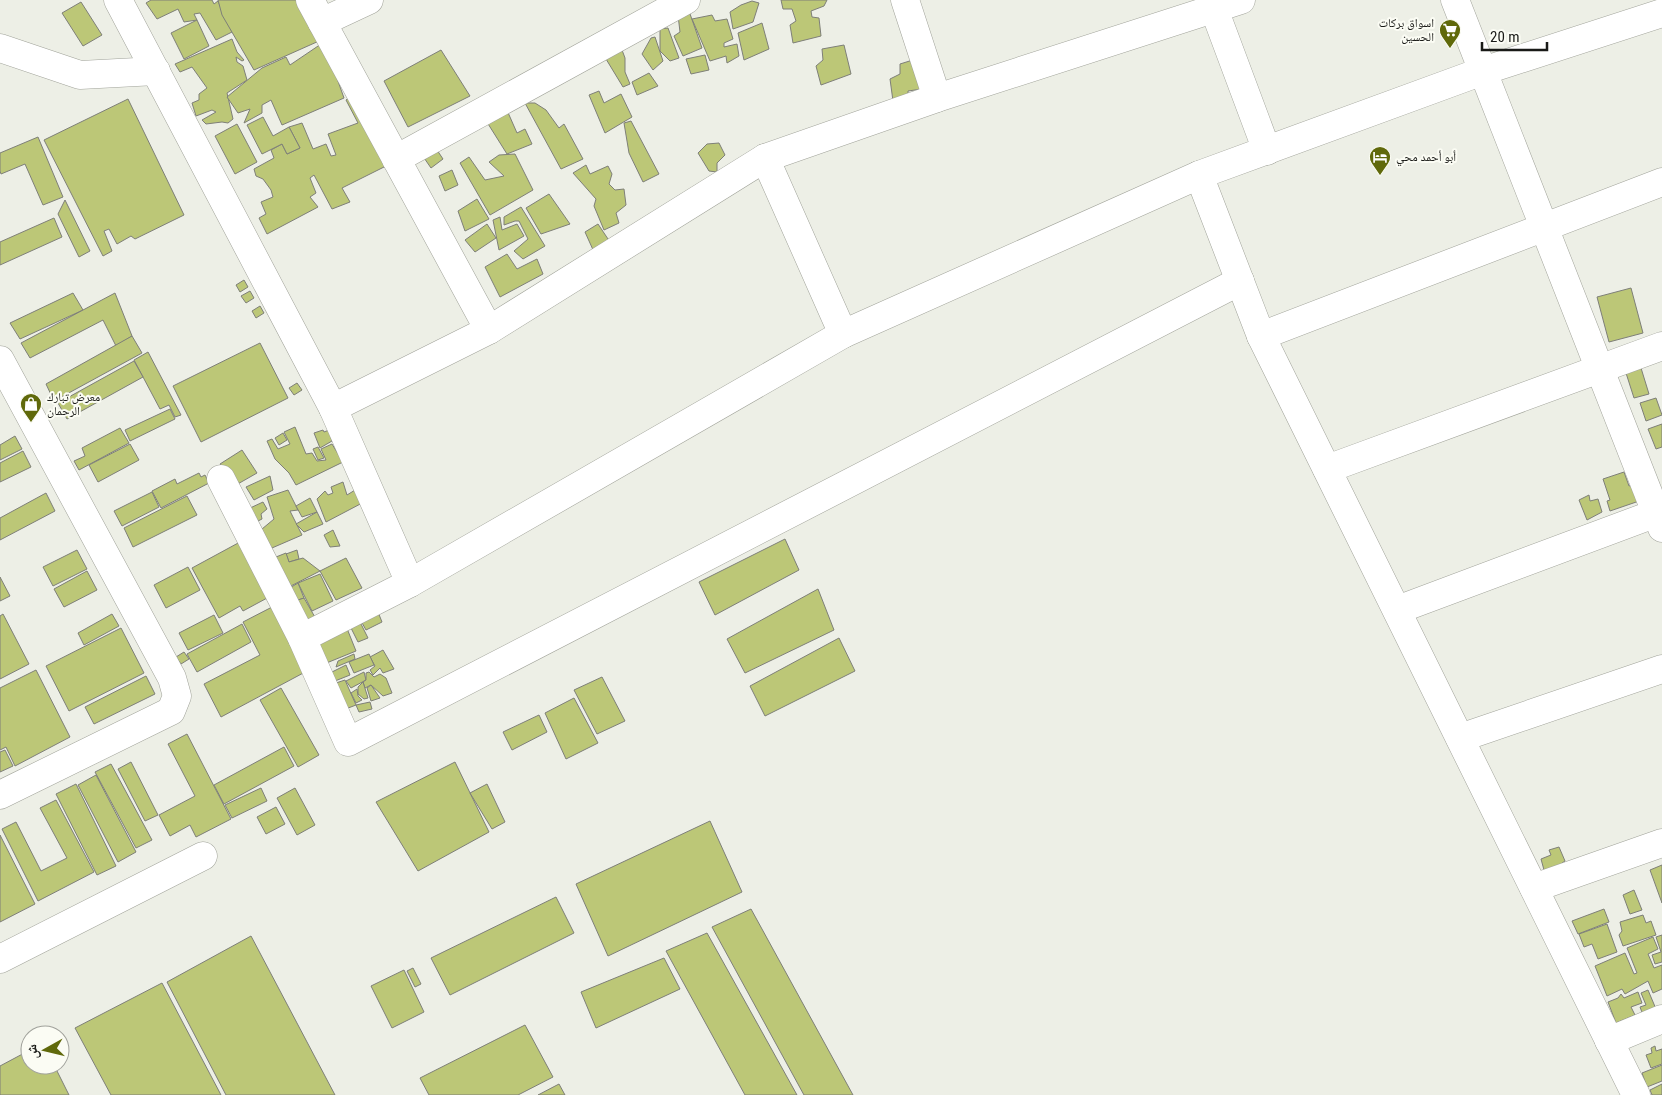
<svg xmlns="http://www.w3.org/2000/svg" width="1662" height="1095" viewBox="0 0 1662 1095" font-family="'Roboto Condensed','Noto Naskh Arabic',sans-serif">
	<style>
		.building { fill: #bcc777; stroke: #7e7f78 }
		.lines { fill: none; stroke-linecap: round; stroke-linejoin: round }
		.minor-casing { stroke: #a1a39a; stroke-width: 29 }
		.minor { stroke: #fff; stroke-width: 28 }
		.labels { text-anchor: middle; dominant-baseline: central; stroke-width: 4; stroke-linejoin: round; paint-order: stroke }
		.poi-label { font-size: 12px; fill: #191a17; stroke: #fbfcf4; text-anchor: start }
	</style>
	<rect width="100%" height="100%" fill="#edefe6"/>
	<g class="building">
		<path d="M151,0H212L214,4L218,1L232,32L216,40L200,13L194,14L197,20L184,22L178,9L157,19L146,3Z"/>
		<path d="M218,0H298L319,41L254,70L222,15Z"/>
		<path d="M781,0H827L824,6L811,11L812,17L819,18L821,36L793,43L790,25L796,21L792,9H783Z"/>
		<path d="M752,1L759,3L753,22L733,29L730,12L741,5Z"/>
		<path d="M81,2L102,35L83,46L62,13Z"/>
		<path d="M689,11L702,48L683,56L674,36L680,32L678,15Z"/>
		<path d="M712,15L715,21L727,19L733,39L724,43V47L737,44L739,56L727,63L726,56L710,61L692,19Z"/>
		<path d="M197,20L209,46L184,59L171,33Z"/>
		<path d="M762,23L769,49L744,60L738,33Z"/>
		<path d="M668,28L679,58L670,61L660,51V29Z"/>
		<path d="M655,37L663,61L653,70L642,54L651,38Z"/>
		<path d="M232,39L237,52L244,60L242,61L236,57L237,62L243,66L247,80L227,93L233,119L228,123L222,122L206,124L202,120L216,112L212,110L196,116L192,103L199,100V94L207,88L192,67L180,72L175,64Z"/>
		<path d="M324,42L344,98L282,125L271,100L262,105V113L244,123L250,109L238,113L227,97L262,68L286,57L290,65Z"/>
		<path d="M844,45L851,74L821,85L816,66L823,60L822,49Z"/>
		<path d="M441,50L470,96L408,127L384,81Z"/>
		<path d="M622,50L625,58V72L630,84L623,87L606,59Z"/>
		<path d="M705,55L709,70L691,74L686,59Z"/>
		<path d="M916,59L922,89L908,91V99L893,101L890,79L900,74V64Z"/>
		<path d="M649,73L658,86L637,95L632,82Z"/>
		<path d="M599,91L604,103L621,94L632,117L605,133L589,95Z"/>
		<path d="M354,94L390,164L342,188L350,202L332,209L314,175L310,178L316,193L310,197L318,207L267,234L259,218L266,214L261,202L273,197L271,190L263,179L256,176L254,169L274,158L271,150L282,144L287,154L300,148L289,127L302,123L313,149L326,144L331,156L336,155L328,134L358,123L346,100Z"/>
		<path d="M128,99L184,215L135,239L131,236L117,244L109,229L104,231L112,251L103,256L44,140Z"/>
		<path d="M525,103H535L546,110L559,128L564,124L583,159L561,169Z"/>
		<path d="M506,108L517,133L525,129L532,144L507,154L485,119Z"/>
		<path d="M263,117L273,136L289,127L300,148L287,154L282,144L262,154L247,125Z"/>
		<path d="M631,121L659,174L643,182L629,153L624,123Z"/>
		<path d="M237,124L257,162L235,174L215,136Z"/>
		<path d="M38,137L63,197L43,205L25,164L1,174L0,171V153Z"/>
		<path d="M719,143L725,155L717,163V172L709,171L698,153L707,144Z"/>
		<path d="M433,144L443,159L431,168L420,152Z"/>
		<path d="M515,154L533,190L490,215L460,163L469,157L485,180L504,176L489,162L499,155Z"/>
		<path d="M586,165L590,174L608,166L612,174L609,184L615,190L624,189L626,205L616,213L619,223L604,230L594,206L596,199L573,173Z"/>
		<path d="M452,170L458,185L445,191L439,176Z"/>
		<path d="M549,194L570,224L541,234L526,208Z"/>
		<path d="M477,199L489,219L465,231L458,211Z"/>
		<path d="M65,200L90,251L79,257L58,214Z"/>
		<path d="M521,207L545,246L523,259L514,251L528,239L519,221H515L504,225V217Z"/>
		<path d="M500,217L502,230L517,224L524,236L499,250L493,220Z"/>
		<path d="M54,218L62,237L0,265V242Z"/>
		<path d="M487,224L496,238L475,252L465,240Z"/>
		<path d="M598,224L612,245L594,252L585,232Z"/>
		<path d="M507,254L517,269L537,259L543,274L500,297L485,267Z"/>
		<path d="M244,280L248,287L240,292L236,285Z"/>
		<path d="M1631,288L1643,333L1609,342L1597,297Z"/>
		<path d="M250,291L254,298L246,303L241,296Z"/>
		<path d="M73,293L83,310L20,339L10,323Z"/>
		<path d="M115,293L132,336L116,346L103,320L30,358L21,343Z"/>
		<path d="M260,306L264,313L256,318L252,311Z"/>
		<path d="M132,336L142,353L54,401L46,384Z"/>
		<path d="M260,343L288,398L201,442L173,386Z"/>
		<path d="M148,352L181,415L175,417L169,405L160,409L134,360Z"/>
		<path d="M134,361L143,377L67,419L58,403Z"/>
		<path d="M1641,368L1649,394L1634,398L1626,373Z"/>
		<path d="M297,383L302,390L294,395L289,388Z"/>
		<path d="M1656,398L1662,415L1646,421L1640,403Z"/>
		<path d="M170,409L175,419L130,441L125,430Z"/>
		<path d="M1662,424V447L1656,449L1648,429Z"/>
		<path d="M295,427L306,454L312,453L317,461L326,460L321,449L332,444L343,462L296,485L289,473L275,459L267,441L272,439L278,449L290,444L284,432Z"/>
		<path d="M120,428L129,443L79,470L74,461L85,456L82,448Z"/>
		<path d="M323,430L324,432L329,430L332,441L320,448L314,433Z"/>
		<path d="M283,433L287,440L279,445L275,438Z"/>
		<path d="M15,436L22,449L0,460V445Z"/>
		<path d="M130,444L139,460L98,482L89,465Z"/>
		<path d="M318,447L324,458L318,460L313,449Z"/>
		<path d="M242,450L257,473L236,485L220,464Z"/>
		<path d="M23,451L31,467L0,482V463Z"/>
		<path d="M1624,472L1629,486L1639,483L1645,499L1610,511L1607,501L1610,500L1603,479Z"/>
		<path d="M199,473L201,477L205,475L209,483L161,508L152,491L175,479L177,484Z"/>
		<path d="M270,476L273,490L254,500L246,487Z"/>
		<path d="M343,482L347,495L360,487L366,501L326,522L317,499L325,491L328,495L333,493L331,487Z"/>
		<path d="M288,490L298,510L290,511L302,535L265,551L256,534L274,519L267,497Z"/>
		<path d="M152,492L159,507L122,526L114,511Z"/>
		<path d="M46,493L55,511L0,540V518Z"/>
		<path d="M1589,495L1590,501L1598,499L1602,512L1587,520L1579,500Z"/>
		<path d="M187,496L197,515L133,547L124,528Z"/>
		<path d="M310,498L317,512L302,517L296,506Z"/>
		<path d="M263,502L267,509L261,514L262,519L252,524L248,509Z"/>
		<path d="M317,512L323,524L304,532L296,524Z"/>
		<path d="M333,530L340,546L330,547L324,535Z"/>
		<path d="M785,539L799,570L715,615L699,582Z"/>
		<path d="M240,542L269,597L243,611L240,606L219,618L192,568Z"/>
		<path d="M77,550L87,569L53,586L43,567Z"/>
		<path d="M297,550L299,559L289,562L286,554Z"/>
		<path d="M286,553L289,562L303,558L320,571L285,589L271,559Z"/>
		<path d="M346,558L362,588L336,600L320,571Z"/>
		<path d="M188,567L200,590L166,608L154,585Z"/>
		<path d="M87,571L97,590L64,607L54,589Z"/>
		<path d="M320,574L333,601L312,611L298,583Z"/>
		<path d="M0,577L10,596L0,601Z"/>
		<path d="M298,583L304,598L290,603L283,592Z"/>
		<path d="M818,589L834,630L745,673L727,639Z"/>
		<path d="M304,598L316,619L308,620L292,602Z"/>
		<path d="M274,606L307,671L221,717L204,684L260,655L243,622Z"/>
		<path d="M378,612L382,622L366,630L361,621Z"/>
		<path d="M3,614L29,664L0,679V616Z"/>
		<path d="M112,614L119,626L84,645L78,633Z"/>
		<path d="M214,615L223,633L188,650L179,633Z"/>
		<path d="M359,620L368,638L358,642L349,624Z"/>
		<path d="M242,624L251,642L197,672L187,654Z"/>
		<path d="M346,626L356,651L324,664L316,641Z"/>
		<path d="M121,628L144,673L69,711L46,666Z"/>
		<path d="M839,638L855,671L765,716L750,686Z"/>
		<path d="M383,650L394,669L383,673L380,668L373,675L370,670L375,666L370,657Z"/>
		<path d="M184,652L189,659L181,664L176,657Z"/>
		<path d="M354,654L355,659L336,667L338,661Z"/>
		<path d="M369,654L374,665L354,673L349,662Z"/>
		<path d="M346,665L350,675L335,681L332,672Z"/>
		<path d="M36,670L70,737L15,766L6,747L0,750V688Z"/>
		<path d="M364,672L366,680L351,688L346,681Z"/>
		<path d="M369,672L374,677L380,674L386,678L392,693L383,696L371,685L365,688L363,682L366,680V673Z"/>
		<path d="M146,676L155,694L94,724L85,707Z"/>
		<path d="M602,677L625,721L597,734L574,690Z"/>
		<path d="M345,680L356,705L343,710L333,684Z"/>
		<path d="M363,682L368,698L364,699L358,694V687Z"/>
		<path d="M371,685L380,698L371,701L367,688Z"/>
		<path d="M281,688L319,755L298,767L260,700Z"/>
		<path d="M357,689L358,696L362,700L356,703L351,693Z"/>
		<path d="M574,698L598,743L566,759L545,713Z"/>
		<path d="M370,702L372,709L359,712L356,705Z"/>
		<path d="M539,715L547,732L512,750L503,732Z"/>
		<path d="M187,734L231,819L196,837L190,825L170,836L159,815L195,796L168,744Z"/>
		<path d="M284,747L294,766L224,804L214,785Z"/>
		<path d="M5,750L13,766L0,772V752Z"/>
		<path d="M131,762L158,815L145,821L118,769Z"/>
		<path d="M455,762L489,832L418,871L376,802Z"/>
		<path d="M111,764L152,840L136,848L95,772Z"/>
		<path d="M96,775L136,852L118,862L78,785Z"/>
		<path d="M76,784L116,866L97,875L56,794Z"/>
		<path d="M487,784L505,822L492,829L470,793Z"/>
		<path d="M261,788L267,801L232,818L225,805Z"/>
		<path d="M295,788L315,825L297,835L277,798Z"/>
		<path d="M56,800L94,872L38,901L2,829L16,822L41,871L67,858L40,808Z"/>
		<path d="M276,807L285,824L266,834L257,817Z"/>
		<path d="M710,821L742,892L608,956L576,884Z"/>
		<path d="M0,835L35,904L0,922Z"/>
		<path d="M1559,847L1565,861L1562,863L1566,871L1544,870L1541,859L1551,855L1549,850Z"/>
		<path d="M1662,865V903L1650,870Z"/>
		<path d="M1634,890L1642,910L1630,914L1623,895Z"/>
		<path d="M556,897L574,933L450,995L431,958Z"/>
		<path d="M751,909L853,1095H804L712,927Z"/>
		<path d="M1604,909L1609,922L1578,934L1572,921Z"/>
		<path d="M1643,915L1646,923L1651,921L1656,935L1623,946L1619,935L1622,931L1620,922Z"/>
		<path d="M1607,924L1617,952L1598,959L1592,944L1584,947L1579,934Z"/>
		<path d="M707,933L797,1095H745L666,951Z"/>
		<path d="M1662,935V962L1655,964L1652,955L1661,952L1656,937Z"/>
		<path d="M251,936L335,1095H226L167,982Z"/>
		<path d="M1653,937L1658,949L1648,954L1654,968L1662,965V989L1653,993L1648,981L1625,994L1622,989L1607,996L1595,966L1625,953L1634,974L1637,973L1627,948Z"/>
		<path d="M664,958L680,989L596,1028L581,992Z"/>
		<path d="M413,968L421,984L415,987L407,971Z"/>
		<path d="M404,970L424,1012L392,1028L371,986Z"/>
		<path d="M162,983L221,1095H111L75,1028Z"/>
		<path d="M1648,990L1656,1009L1643,1015L1640,1007L1646,1005L1641,993Z"/>
		<path d="M1638,992L1642,1003L1631,1007L1635,1015L1616,1023L1608,1002L1618,998L1621,994L1624,998Z"/>
		<path d="M525,1025L553,1077L518,1095H429L420,1078Z"/>
		<path d="M1655,1046L1656,1051L1662,1049V1064L1651,1068L1646,1055L1652,1053L1651,1048Z"/>
		<path d="M30,1050V1065H54L69,1095H0V1066Z"/>
		<path d="M1662,1065V1081L1647,1087L1642,1073Z"/>
		<path d="M559,1084L565,1095H538Z"/>
		<path d="M1662,1084V1095H1652L1650,1090Z"/>
	</g>
	<g class="lines">
		<g class="minor-casing">
			<g id="minor">
				<path d="M118,0L333,408L410,583"/>
				<path d="M310,0L489,330"/>
				<path d="M905,0L937,98"/>
				<path d="M1455,0L1662,528"/>
				<path d="M1214,9L1267,151"/>
				<path d="M322,22L369,0"/>
				<path d="M0,48L80,75L156,71"/>
				<path d="M765,158L843,334"/>
				<path d="M396,159L686,0"/>
				<path d="M1199,175L1261,336L1636,1095"/>
				<path d="M1261,336L1662,182"/>
				<path d="M0,360L172,678L177,696L171,711L0,795"/>
				<path d="M333,408L489,330L765,158L937,98L1241,0"/>
				<path d="M1327,469L1662,346"/>
				<path d="M221,479L302,638L348,742L1240,281"/>
				<path d="M1397,610L1662,511"/>
				<path d="M302,638L410,583L843,334L1199,175L1483,71L1662,13"/>
				<path d="M1460,738L1662,669"/>
				<path d="M1534,888L1662,843"/>
				<path d="M0,959L203,856"/>
				<path d="M1609,1041L1662,1019"/>
			</g>
		</g>
		<use href="#minor" class="minor"/>
	</g>
	<defs>
		<g id="supermarket-pin" transform="scale(1.125)"><path d="M0 17L-7.5 6A9.5 9.5 0 1 1 7.5 6Z" fill="#60690b" stroke="#fbfcf4"/><path d="M-6-5.5h2.5l.6 2H6L4.5 2H-2.5L-4.4-4H-6ZM-1.5 3.2a1.3 1.3 0 1 0 .1 0ZM3 3.2a1.3 1.3 0 1 0 .1 0Z" fill="#fff"/></g>
		<g id="hotel-pin" transform="scale(1.125)"><path d="M0 17L-7.5 6A9.5 9.5 0 1 1 7.5 6Z" fill="#60690b" stroke="#fbfcf4"/><path d="M-6-4.5h1.5V1H6V5H4.5V3h-9V5H-6ZM-4 0a1.8 1.8 0 1 1 3.6 0ZM.5 0V-2.5h3Q6-2.5 6 0Z" fill="#fff"/></g>
		<g id="shop-pin" transform="scale(1.125)"><path d="M0 17L-7.5 6A9.5 9.5 0 1 1 7.5 6Z" fill="#60690b" stroke="#fbfcf4"/><path d="M-5-2.5h2.3a2.7 3.5 0 0 1 5.4 0H5L5.5 6h-11ZM-1.5-2.5h3a1.5 2.3 0 0 0-3 0Z" fill="#fff"/></g>
	</defs>
	<g fill-rule="evenodd">
		<use href="#supermarket-pin" x="1450" y="30"/>
		<use href="#hotel-pin" x="1380" y="157"/>
		<use href="#shop-pin" x="31" y="404"/>
	</g>
	<g class="labels">
		<g class="poi-label">
			<text x="1434" y="23" text-anchor="end">اسواق بركات<tspan x="1434" dy="14">الحسين</tspan></text>
			<text x="1396" y="157">أبو أحمد محي</text>
			<text x="47" y="397">معرض تبارك<tspan x="47" dy="14">الرحمان</tspan></text>
		</g>
	</g>
	<g transform="translate(45 1050) rotate(262)"><circle r="24" fill="#fbfcf4" stroke="#a1a29c"/>
	<path d="M0-4L9 19L0 12L-9 19Z" fill="#60690b"/>
	<text y="-8" font-size="14" font-weight="bold" text-anchor="middle" fill="#191a17">ش</text>
	</g>
	<path d="M1482 42v8h65v-8" fill="none" stroke="#191a17" stroke-width="2.5"/>
	<text x="1490" y="42" font-size="15" fill="#191a17" stroke="#fbfcf4" stroke-width="4" paint-order="stroke">20 m</text>
</svg>
